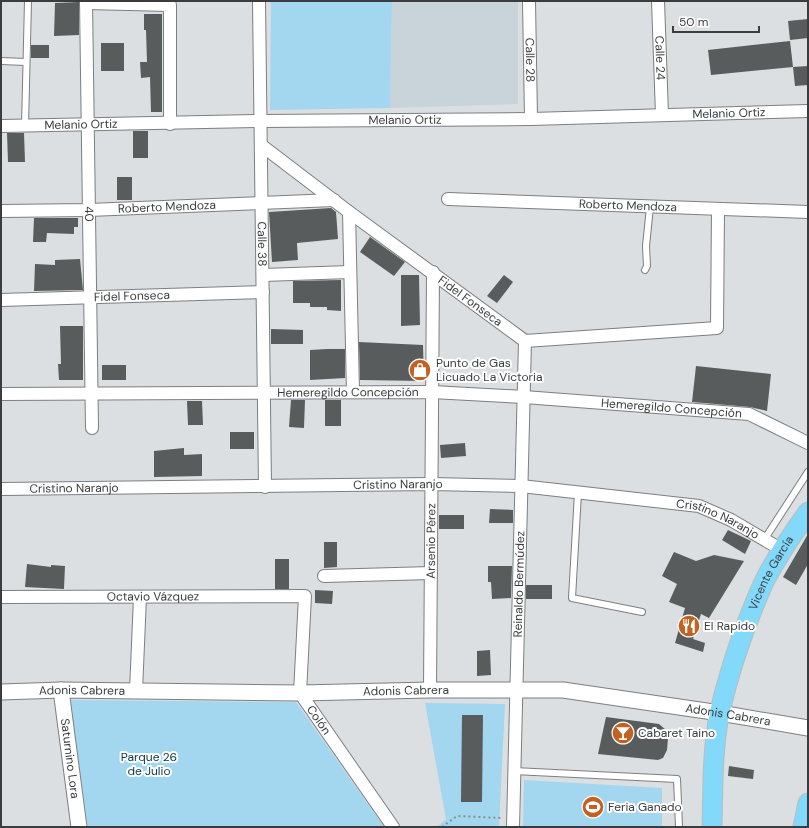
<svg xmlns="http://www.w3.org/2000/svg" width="809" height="828" viewBox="0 0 809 828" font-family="'DM Sans',sans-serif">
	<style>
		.built { fill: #c8d4d9 }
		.green { fill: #a3d6ef }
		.building { fill: #595c5d }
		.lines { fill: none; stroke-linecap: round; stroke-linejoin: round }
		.service-casing { stroke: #7c7f81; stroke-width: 8 }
		.minor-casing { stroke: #7c7f81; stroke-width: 14 }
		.tertiary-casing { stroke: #7c7f81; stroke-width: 17 }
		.primary-casing { stroke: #bcbdbd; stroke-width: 21 }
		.path { stroke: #8b8e8f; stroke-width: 2; stroke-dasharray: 2 3; stroke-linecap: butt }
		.service { stroke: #fff; stroke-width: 6 }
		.minor { stroke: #fff; stroke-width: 12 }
		.tertiary { stroke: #fff; stroke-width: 15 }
		.primary { stroke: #82d9f9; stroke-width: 19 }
		.labels { text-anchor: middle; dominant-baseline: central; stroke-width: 4; stroke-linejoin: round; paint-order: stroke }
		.street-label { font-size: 12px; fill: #3a3c3d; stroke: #fff }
		.poi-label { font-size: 12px; fill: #3a3c3d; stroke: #fff; text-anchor: start }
		.park-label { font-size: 12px; fill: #083648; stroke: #fff }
	</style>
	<rect width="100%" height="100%" fill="#dbdfe1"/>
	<path class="built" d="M392,1H518V104L390,108Z"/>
	<g class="green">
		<path d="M271,1H392L390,108L270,110Z"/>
		<path d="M69,700L296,702L384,827H88Z"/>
		<path d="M425,703L505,704L499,827H437L446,819Z"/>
		<path d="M524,780L662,788V827H523Z"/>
	</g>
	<g class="building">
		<path d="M79,2V35L54,36L55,3Z"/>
		<path d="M144,14H162V112H151L150,77L141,78L140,62H147L146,30H144Z"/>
		<path d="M808,19V38L790,40L788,21Z"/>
		<path d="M790,41L793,67L711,75L708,50Z"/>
		<rect x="101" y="43" width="23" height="28"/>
		<rect x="31" y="45" width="18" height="13"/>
		<path d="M808,66V85L795,86L793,67Z"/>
		<rect x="133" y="131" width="15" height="27"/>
		<path d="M7,133H24L25,162H8Z"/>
		<rect x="117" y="177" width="15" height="23"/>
		<path d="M331,208L336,212L338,239L297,243L298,260L272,262L269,212Z"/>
		<path d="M34,218H78V227H74V234L47,233L46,242H33Z"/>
		<path d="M370,237L405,262L394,276L360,252Z"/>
		<path d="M80,259L83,290L34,291L35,264L55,265V260Z"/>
		<path d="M401,275H419L420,325L401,326Z"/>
		<path d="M504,275L513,282L497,303L487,296Z"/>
		<path d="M341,280V311L327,310V307H310V303H293V281Z"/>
		<path d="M60,326H83V380H59L58,364H61Z"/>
		<path d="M271,329L303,330V344H271Z"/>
		<path d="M359,342L423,345L424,381L360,380Z"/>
		<path d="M327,349H345V378L310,380V350Z"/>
		<rect x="102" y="365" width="24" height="15"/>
		<path d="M696,366L771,374L767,411L750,407L692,402Z"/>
		<path d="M291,400H305L304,428L289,427Z"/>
		<rect x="325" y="400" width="16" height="26"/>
		<path d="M187,401H202L203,425H188Z"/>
		<rect x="230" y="432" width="24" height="17"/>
		<path d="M465,443L466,456L441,458L440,445Z"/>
		<path d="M184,448V455L202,454V476L154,477V451Z"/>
		<path d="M490,509L513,510V523H489Z"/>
		<rect x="439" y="515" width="25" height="14"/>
		<path d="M728,530L751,541L745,554L722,540Z"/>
		<path d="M808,534V564L796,585L783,577Z"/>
		<path d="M324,542H337V567L324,568Z"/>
		<path d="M674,552L696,561L714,555L744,561L709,618L701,614L693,639L705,643L703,652L675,643L685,608L669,602L677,584L662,576Z"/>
		<rect x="275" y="559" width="14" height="30"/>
		<path d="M27,564L51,567V565L65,566L64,589L25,587Z"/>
		<path d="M488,566H512L511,598L492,599L491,582H488Z"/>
		<rect x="526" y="585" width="26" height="14"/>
		<path d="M315,590L333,591L332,604L315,603Z"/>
		<path d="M490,650L491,675L477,676V651Z"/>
		<path d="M462,715H483L482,802H461Z"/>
		<path d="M606,717L659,724L666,730L668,738L667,750L663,758L658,760L598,754Z"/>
		<path d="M729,766L754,770L753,779L728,776Z"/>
	</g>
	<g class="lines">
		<g class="service-casing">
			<g id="service">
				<path d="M1,61L26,62"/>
				<path d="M25,126L28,1"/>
				<path d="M645,270L647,266L646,246L650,207"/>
				<path d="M578,493L572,598L642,612"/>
				<path d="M764,540L808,472"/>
				<path d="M514,771L677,779L679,827"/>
			</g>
		</g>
		<g class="minor-casing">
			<g id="minor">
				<path id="s1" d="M86,1L92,428"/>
				<path id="s2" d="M259,1L265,487"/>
				<path id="s3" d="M529,1L531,119"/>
				<path id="s4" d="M658,1L662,115"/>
				<path d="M86,3L170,5V124"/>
				<path id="s5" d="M1,126L260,121L531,119L808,111"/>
				<path id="s6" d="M261,145L349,212L525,341L717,328L718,209"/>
				<path id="s7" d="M448,199L808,212"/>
				<path id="s8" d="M1,211L89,210L334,200"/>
				<path d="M349,212L353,392"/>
				<path d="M263,275L350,272"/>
				<path id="s9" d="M1,300L263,292"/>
				<path id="s10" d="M1,394L432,392L524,397L749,414L808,443"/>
				<path id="s11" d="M1,489L431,484L521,486L699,506L731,520L782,550"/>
				<path d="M324,576L431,573"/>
				<path id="s12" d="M1,597L305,596L300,693L393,827"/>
				<path id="s13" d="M430,690L433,272"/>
				<path d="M136,691L140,597"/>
				<path id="s14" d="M513,827L525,341"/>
			</g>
		</g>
		<g class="tertiary-casing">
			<g id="tertiary">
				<path id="s15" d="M61,690L79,827"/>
				<path id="s16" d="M1,692L61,690L300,693L430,690H563L720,713L808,728"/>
			</g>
		</g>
		<g class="primary-casing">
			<g id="primary">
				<path id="s17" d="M712,827C713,789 712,749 720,711C730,668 745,625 763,584C775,559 792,535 808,512"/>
				<path d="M803,827L808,803"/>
			</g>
		</g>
		<path class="path" d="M442,827L457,816L502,818"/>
		<use href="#service" class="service"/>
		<use href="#minor" class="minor"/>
		<use href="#tertiary" class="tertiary"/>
		<use href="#primary" class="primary"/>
	</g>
	<defs>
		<g id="shop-disc" transform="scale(1.15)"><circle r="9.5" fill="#c26121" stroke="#fff"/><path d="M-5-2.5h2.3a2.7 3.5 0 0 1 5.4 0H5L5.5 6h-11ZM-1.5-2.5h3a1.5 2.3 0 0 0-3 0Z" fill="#fff"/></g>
		<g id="restaurant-disc" transform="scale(1.15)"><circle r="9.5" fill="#c26121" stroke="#fff"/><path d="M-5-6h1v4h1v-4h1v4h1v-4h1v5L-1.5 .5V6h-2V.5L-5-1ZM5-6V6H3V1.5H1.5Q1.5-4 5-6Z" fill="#fff"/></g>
		<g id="bar-disc" transform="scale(1.15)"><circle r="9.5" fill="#c26121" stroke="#fff"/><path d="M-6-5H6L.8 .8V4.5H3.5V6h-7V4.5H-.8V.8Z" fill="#fff"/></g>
		<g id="stadium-disc" transform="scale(1.15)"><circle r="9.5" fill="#c26121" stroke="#fff"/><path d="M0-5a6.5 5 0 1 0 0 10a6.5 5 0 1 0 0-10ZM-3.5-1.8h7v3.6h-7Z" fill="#fff"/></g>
	</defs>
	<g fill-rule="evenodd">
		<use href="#shop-disc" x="420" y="370"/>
		<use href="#restaurant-disc" x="689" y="626"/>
		<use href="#bar-disc" x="623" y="733"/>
		<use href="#stadium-disc" x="593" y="807"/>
	</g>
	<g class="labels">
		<g class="street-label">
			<text stroke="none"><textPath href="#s4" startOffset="57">Calle 24</textPath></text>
			<text stroke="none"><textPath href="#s3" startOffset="59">Calle 28</textPath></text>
			<text stroke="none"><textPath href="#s5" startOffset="728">Melanio Ortiz</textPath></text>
			<text stroke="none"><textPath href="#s5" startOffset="404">Melanio Ortiz</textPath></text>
			<text stroke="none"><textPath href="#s5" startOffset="80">Melanio Ortiz</textPath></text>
			<text stroke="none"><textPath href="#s7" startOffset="180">Roberto Mendoza</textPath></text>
			<text stroke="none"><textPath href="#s8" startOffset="166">Roberto Mendoza</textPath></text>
			<text stroke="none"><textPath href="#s1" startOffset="213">40</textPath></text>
			<text stroke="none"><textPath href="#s2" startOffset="243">Calle 38</textPath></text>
			<text stroke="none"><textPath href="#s9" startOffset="131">Fidel Fonseca</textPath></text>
			<text stroke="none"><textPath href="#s6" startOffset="261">Fidel Fonseca</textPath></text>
			<text stroke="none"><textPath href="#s10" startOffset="347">Hemeregildo Concepción</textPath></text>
			<text stroke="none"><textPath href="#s10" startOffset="671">Hemeregildo Concepción</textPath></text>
			<text stroke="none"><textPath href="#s11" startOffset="397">Cristino Naranjo</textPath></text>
			<text stroke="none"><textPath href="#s11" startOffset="73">Cristino Naranjo</textPath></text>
			<text stroke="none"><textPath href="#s11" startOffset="721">Cristino Naranjo</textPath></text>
			<text stroke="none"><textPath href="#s13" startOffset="149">Arsenio Pérez</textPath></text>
			<text stroke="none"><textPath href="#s17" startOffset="264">Vicente García</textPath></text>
			<text stroke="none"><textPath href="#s14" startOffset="243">Reinaldo Bermúdez</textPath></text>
			<text stroke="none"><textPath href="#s12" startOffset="152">Octavio Vázquez</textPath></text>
			<text stroke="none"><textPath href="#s16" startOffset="81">Adonis Cabrera</textPath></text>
			<text stroke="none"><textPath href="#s16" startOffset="405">Adonis Cabrera</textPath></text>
			<text stroke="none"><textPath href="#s16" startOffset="729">Adonis Cabrera</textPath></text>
			<text stroke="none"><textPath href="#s12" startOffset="434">Colón</textPath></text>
			<text stroke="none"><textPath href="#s15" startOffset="69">Saturnino Lora</textPath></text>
		</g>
		<g class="poi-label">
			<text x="436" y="363">Punto de Gas<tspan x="436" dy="14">Licuado La Victoria</tspan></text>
			<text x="704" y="626">El Rapido</text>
			<text x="638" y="733">Cabaret Taino</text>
			<text x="608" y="807">Feria Ganado</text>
		</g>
		<g class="park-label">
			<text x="149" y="757">Parque 26<tspan x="149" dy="14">de Julio</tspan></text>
		</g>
	</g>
	<rect width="809" height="828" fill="none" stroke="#3a3c3d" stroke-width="4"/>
	<path d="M673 26v6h86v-6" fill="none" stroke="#3a3c3d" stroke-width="2"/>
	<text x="679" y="26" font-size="12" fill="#3a3c3d" stroke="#ffffff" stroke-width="3" paint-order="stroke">50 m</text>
</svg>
